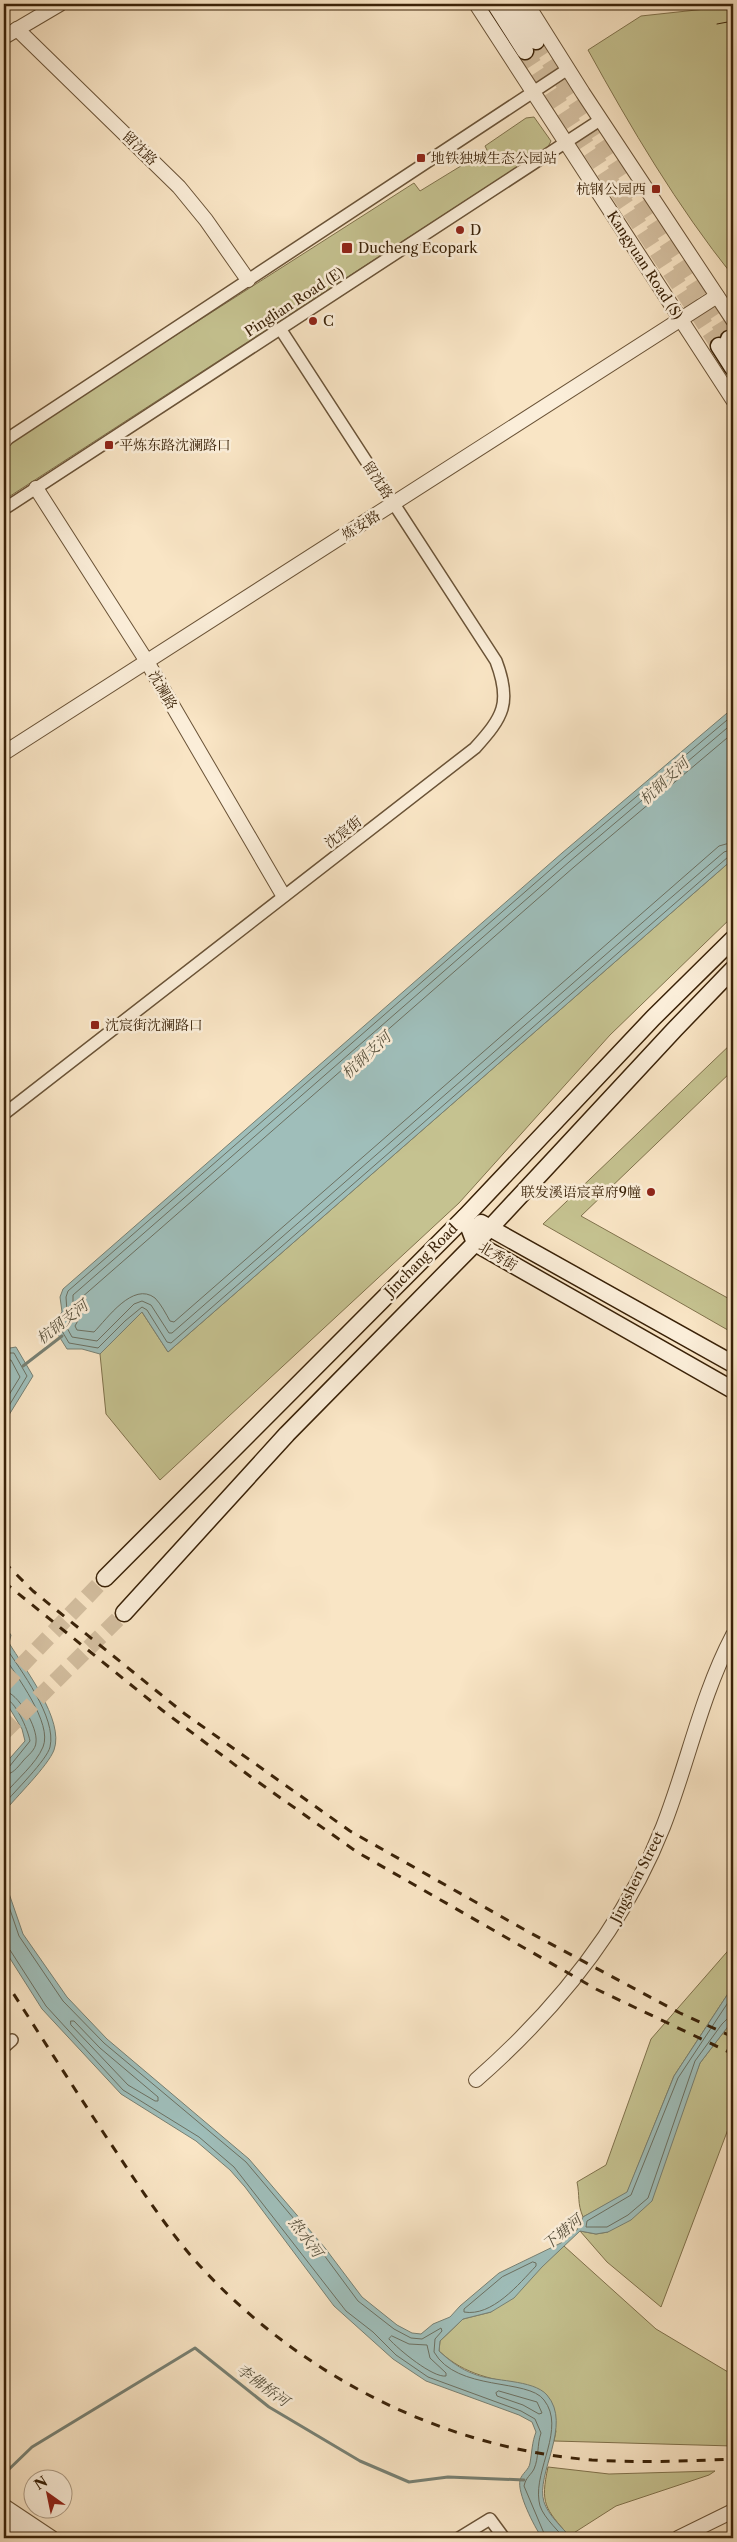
<svg xmlns="http://www.w3.org/2000/svg" width="737" height="2542" viewBox="0 0 737 2542" font-family="'Libre Caslon Text','Noto Serif SC',serif">
	<style>
		.green { fill: #c5c290; stroke: #80724c }
		.water { fill: #9fbeba; stroke: #778073 }
		.lines { fill: none; stroke-linecap: round; stroke-linejoin: round }
		.shore { stroke: #6c7061; stroke-width: 1 }
		.stream { stroke: #778073; stroke-width: 3 }
		.secondary-tunnel { stroke: #d3be9f; stroke-width: 16; stroke-dasharray: 16 8; stroke-linecap: butt }
		.minor-casing { stroke: #6a5337; stroke-width: 14 }
		.tertiary-casing { stroke: #6a5337; stroke-width: 16 }
		.secondary-casing { stroke: #3a2208; stroke-width: 19 }
		.minor { stroke: #fbeed9; stroke-width: 11 }
		.tertiary { stroke: #fbeed9; stroke-width: 14 }
		.secondary { stroke: #fbeed9; stroke-width: 16 }
		.tram { stroke: #3a2208; stroke-width: 1 }
		.rail { stroke: #3a2208; stroke-width: 3; stroke-dasharray: 9 9; stroke-linecap: butt }
		.poi-dot { fill: #8f2418; stroke: #fbeed9; stroke-width: 2 }
		.labels { text-anchor: middle; dominant-baseline: central; stroke-width: 5; stroke-linejoin: round; paint-order: stroke }
		.street-label { font-size: 14px; fill: #3a2208; stroke: #fbeed9 }
		.poi-label { font-size: 14px; fill: #3a2208; stroke: #fbeed9; text-anchor: start }
		.water-label { font-size: 15px; font-style: italic; fill: #58513d; stroke: #fbeed9 }
	</style>
	<rect width="100%" height="100%" fill="#f9e5c5"/>
	<filter id="stains"><feTurbulence type="fractalNoise" baseFrequency=".004" numOctaves="4"/><feColorMatrix values="0 0 0 0 .2 0 0 0 0 .09 0 0 0 0 .02 0 0 0 .5 -.17"/></filter>
	<radialGradient id="worn" r=".72"><stop offset=".6" stop-color="#630" stop-opacity="0"/><stop offset="1" stop-color="#630" stop-opacity=".3"/></radialGradient>
	<g class="green">
		<path d="M733,6V276C677,206 631,128 588,50L641,16Z"/>
		<path d="M534,117L551,141L548,147L4,500V445L414,183L420,191L487,150L485,146L526,118Z"/>
		<path d="M733,859V916L610,1035L459,1203L160,1480L106,1414L100,1354L142,1312L168,1352Z"/>
		<path d="M733,1042V1070L581,1216L733,1301V1333L543,1224Z"/>
		<path d="M733,1945V1986L674,2076L627,2193L583,2217C577,2203 580,2196 577,2182L606,2165L651,2039Z"/>
		<path d="M733,2020V2116L661,2307L607,2262L580,2231L596,2234L608,2232L694,2078L700,2063Z"/>
		<path d="M564,2246L656,2329L733,2375V2446L554,2441L556,2431L528,2386C493,2379 466,2376 439,2351L440,2341L463,2319L491,2312Z"/>
		<path d="M548,2467L609,2474L715,2471L709,2475L616,2506L569,2536C545,2508 540,2504 548,2467Z"/>
	</g>
	<g class="water">
		<path d="M733,708V859L168,1352L142,1312L100,1354L82,1349H67L52,1325L62,1312L60,1297L63,1289L562,853Z"/>
		<path d="M16,1347L33,1376L4,1423V1349Z"/>
		<path d="M4,1626L11,1635L9,1643C24,1668 65,1720 54,1750C48,1766 16,1797 4,1812V1765L25,1741L22,1729L4,1699Z"/>
		<path d="M4,1879L23,1934L67,1997L107,2039L249,2159L325,2248L362,2297L397,2325L412,2333L421,2334L433,2324L450,2317L460,2306L499,2273L561,2243L577,2230L583,2217L627,2192L674,2076L733,1986V2020L700,2063L652,2201L631,2220L608,2232L596,2234L580,2231L542,2267L514,2298L491,2312L463,2319L440,2341L439,2351C450,2361 460,2369 474,2374C492,2382 533,2379 547,2395C573,2425 535,2474 544,2502C548,2515 562,2527 571,2538H542C534,2526 517,2493 520,2480C522,2473 529,2470 530,2463C532,2452 532,2442 536,2432L532,2422L519,2415L426,2381L393,2359L334,2306L245,2187L230,2170L196,2141L121,2094L42,2009L4,1949Z"/>
	</g>
	<g class="lines">
		<g class="shore">
			<path d="M733,715L565,857L68,1291L66,1297L67,1312L59,1326L69,1343L98,1348L125,1321L142,1307L147,1310L167,1342L171,1343L728,857L733,856"/>
			<path d="M733,723L569,862L73,1295V1314L66,1326L72,1337L97,1341L134,1304L142,1301L151,1305L169,1333H172L666,902L724,852L733,849"/>
			<path d="M733,733L574,867L81,1298V1315L75,1326L77,1330L94,1332C107,1319 133,1281 155,1298C161,1304 166,1314 170,1321L174,1322L719,846L733,842"/>
			<path d="M4,1353H14L27,1376L4,1414"/>
			<path d="M4,1360H11L20,1377L4,1403"/>
			<path d="M4,1634L5,1646C20,1670 57,1717 50,1747C47,1760 14,1792 4,1804"/>
			<path d="M4,1656C16,1676 53,1723 43,1747C36,1764 16,1780 4,1795"/>
			<path d="M4,1691C18,1692 38,1728 36,1742C36,1750 27,1756 23,1761C17,1768 13,1774 4,1775"/>
			<path d="M4,1698C15,1699 28,1730 30,1741L9,1767L4,1768"/>
			<path d="M4,1892L19,1936L63,2001L104,2043L246,2162L321,2251L358,2301L394,2329L411,2338L422,2339L441,2328L442,2331L435,2339L434,2352C457,2392 528,2378 544,2400C566,2428 534,2469 539,2501C540,2514 556,2528 564,2538"/>
			<path d="M4,1947L10,1950L46,2006L123,2090L199,2137L234,2167L346,2311L373,2332L396,2355L428,2377L521,2411L535,2419L541,2433C537,2444 539,2458 534,2469C531,2475 526,2477 524,2486L546,2538"/>
			<path d="M733,1995L678,2078L631,2195L587,2221L586,2227H607L628,2215L648,2198L695,2061L722,2024L729,2017H733"/>
			<path d="M71,2021H74L100,2048L158,2097V2101H155L128,2085L71,2025Z"/>
			<path d="M533,2262L536,2263V2266C519,2284 492,2317 464,2312V2309L502,2277Z"/>
			<path d="M392,2336L409,2344L427,2345L430,2358L446,2373V2376C433,2378 399,2350 389,2339Z"/>
			<path d="M499,2391L537,2402L542,2413L539,2414L523,2405L497,2396L496,2393Z"/>
		</g>
		<g class="stream">
			<path d="M23,1366L62,1336"/>
			<path d="M4,2474L32,2447L195,2348L269,2407L360,2461L409,2482L448,2477L524,2480"/>
		</g>
		<g class="secondary-tunnel">
			<path d="M536,41L729,339"/>
			<path d="M525,51L719,346"/>
			<path d="M4,1684L105,1578"/>
			<path d="M4,1732L124,1613"/>
		</g>
		<g class="minor-casing">
			<g id="minor">
				<path d="M4,441L568,69"/>
				<path d="M4,509L600,120"/>
				<path d="M4,1114L475,748C503,717 512,703 496,661L281,330"/>
				<path d="M4,2047L12,2040"/>
				<path d="M459,2538L490,2519L504,2538"/>
			</g>
		</g>
		<g class="tertiary-casing">
			<g id="tertiary">
				<path d="M476,4L733,400"/>
				<path d="M527,4L583,93L733,320"/>
				<path d="M17,29L179,187L206,220L248,280"/>
				<path d="M4,37L60,4"/>
				<path d="M4,438L5,440"/>
				<path d="M36,488L146,660L283,895"/>
				<path d="M4,753L717,296"/>
				<path d="M476,2080C556,2010 624,1926 663,1827C688,1763 701,1696 733,1635"/>
				<path d="M4,2506L52,2538"/>
				<path d="M4,2520L31,2538"/>
				<path d="M678,2538L733,2511"/>
			</g>
		</g>
		<g class="secondary-casing">
			<g id="secondary">
				<path d="M495,4L525,51"/>
				<path d="M512,4L536,41"/>
				<path d="M729,339L733,345"/>
				<path d="M719,346L733,368"/>
				<path d="M465,1217L475,1243L733,1390"/>
				<path d="M481,1223L733,1364"/>
				<path d="M105,1578L465,1217L653,1018L733,939"/>
				<path d="M124,1613L287,1434L491,1227L675,1029L733,969"/>
			</g>
		</g>
		<use href="#minor" class="minor"/>
		<use href="#tertiary" class="tertiary"/>
		<use href="#secondary" class="secondary"/>
		<path class="tram" d="M717,24L733,21"/>
		<g class="rail">
			<path d="M4,1562L33,1591L185,1714L350,1831L525,1930L680,2013L733,2037"/>
			<path d="M4,1582L162,1710L251,1777L357,1852L596,1989L733,2054"/>
			<path d="M4,1979C42,2038 80,2098 119,2156C144,2194 170,2233 200,2266C301,2376 443,2448 592,2460C639,2463 686,2461 733,2459"/>
		</g>
	</g>
	<g class="poi-dot">
		<rect x="416" y="153" width="10" height="10" rx="2.5"/>
		<rect x="651" y="184" width="10" height="10" rx="2.5"/>
		<circle cx="460" cy="230" r="5"/>
		<rect x="341" y="242" width="12" height="12" rx="2.5"/>
		<circle cx="313" cy="321" r="5"/>
		<rect x="104" y="440" width="10" height="10" rx="2.5"/>
		<rect x="90" y="1020" width="10" height="10" rx="2.5"/>
		<circle cx="651" cy="1192" r="5"/>
	</g>
	<g class="labels">
		<g class="street-label">
			<text transform="translate(140 148) rotate(44)">留沈路</text>
			<text transform="translate(645 265) rotate(57)">Kangyuan Road (S)</text>
			<text transform="translate(294 302) rotate(-33)">Pinglian Road (E)</text>
			<text transform="translate(378 480) rotate(57)">留沈路</text>
			<text transform="translate(361 525) rotate(-32)">炼安路</text>
			<text transform="translate(163 690) rotate(60)">沈澜路</text>
			<text transform="translate(343 832) rotate(-37)">沈宸街</text>
			<text transform="translate(498 1256) rotate(31)">北秀街</text>
			<text transform="translate(421 1260) rotate(-45)">Jinchang Road</text>
			<text transform="translate(637 1877) rotate(-63)">Jingshen Street</text>
		</g>
		<g class="poi-label">
			<text x="431" y="158">地铁独城生态公园站</text>
			<text x="646" y="189" text-anchor="end">杭钢公园西</text>
			<text x="470" y="230">D</text>
			<text x="358" y="248">Ducheng Ecopark</text>
			<text x="323" y="321">C</text>
			<text x="119" y="445">平炼东路沈澜路口</text>
			<text x="105" y="1025">沈宸街沈澜路口</text>
			<text x="641" y="1192" text-anchor="end">联发溪语宸章府9幢</text>
		</g>
		<g class="water-label">
			<text transform="translate(664 781) rotate(-43)">杭钢支河</text>
			<text transform="translate(366 1055) rotate(-43)">杭钢支河</text>
			<text transform="translate(62 1322) rotate(-38)">杭钢支河</text>
			<text transform="translate(562 2232) rotate(-39)">下塘河</text>
			<text transform="translate(306 2237) rotate(54)">热水河</text>
			<text transform="translate(263 2385) rotate(36)">李佛桥河</text>
		</g>
	</g>
	<rect width="737" height="2542" fill="none" stroke="#f9e5c5" stroke-width="20"/>
	<rect x="5" y="5" width="727" height="2532" fill="none" stroke="#3a2208" stroke-width="2.5"/>
	<rect x="10" y="10" width="717" height="2522" fill="none" stroke="#3a2208"/>
	<g transform="translate(48 2494) rotate(327)"><circle r="24" fill="#fbeed9" stroke="#ae9c85"/>
	<path d="M0-4L9 19L0 12L-9 19Z" fill="#8f2418"/>
	<text y="-8" font-size="14" font-weight="bold" text-anchor="middle" fill="#3a2208">N</text>
	</g>
	<rect width="100%" height="100%" filter="url(#stains)"/>
	<rect width="100%" height="100%" fill="url(#worn)"/>
</svg>
